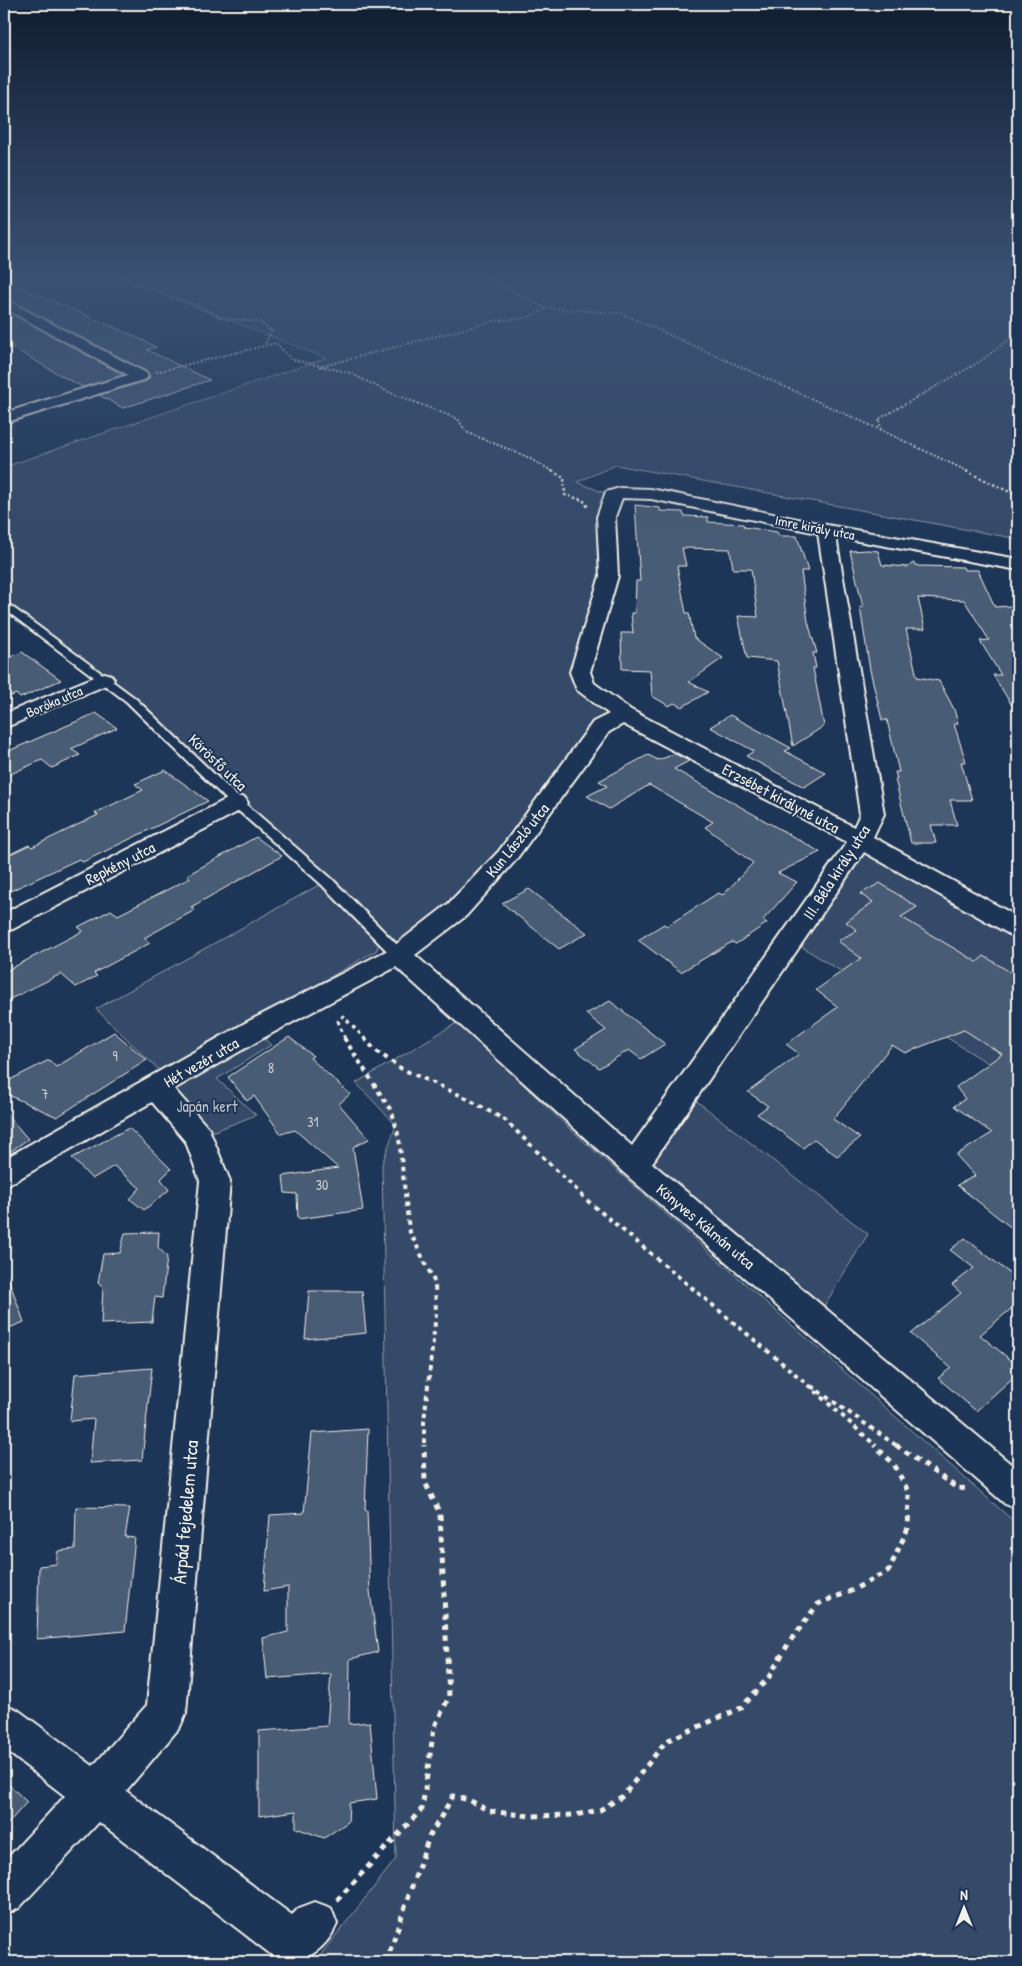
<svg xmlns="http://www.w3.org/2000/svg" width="1022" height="1966" viewBox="0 0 1022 1966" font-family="'Patrick Hand',sans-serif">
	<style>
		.green { fill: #354a67; stroke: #949ea8 }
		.building { fill: #485b74; stroke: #f4f1e8 }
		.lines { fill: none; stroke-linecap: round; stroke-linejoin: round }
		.lane-casing { stroke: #f4f1e8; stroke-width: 4 }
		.street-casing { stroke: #f4f1e8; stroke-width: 4 }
		.path-far4 { stroke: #f4f1e8; stroke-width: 2; stroke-dasharray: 2 2; stroke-linecap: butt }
		.path-far3 { stroke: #f4f1e8; stroke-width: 2.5; stroke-dasharray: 2.5 2.5; stroke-linecap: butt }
		.path-far2 { stroke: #f4f1e8; stroke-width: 3; stroke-dasharray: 4 4; stroke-linecap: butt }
		.path-far1 { stroke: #f4f1e8; stroke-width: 4; stroke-dasharray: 4.5 4.5; stroke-linecap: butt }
		.path { stroke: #f4f1e8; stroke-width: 5; stroke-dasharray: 5.5 5.5; stroke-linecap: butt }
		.lane { fill: #1d3557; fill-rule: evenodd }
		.street { fill: #1d3557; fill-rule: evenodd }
		.labels { text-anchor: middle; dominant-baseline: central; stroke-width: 4; stroke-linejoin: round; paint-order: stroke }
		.far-street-label { font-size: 14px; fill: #f4f1e8; stroke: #1d3557 }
		.number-label { font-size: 14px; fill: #c9cccb }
		.street-label { font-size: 16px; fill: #f4f1e8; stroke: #1d3557 }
		.park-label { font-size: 16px; fill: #bbbfc1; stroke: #1d3557 }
		.near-street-label { font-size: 19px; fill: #f4f1e8; stroke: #1d3557 }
	</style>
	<rect width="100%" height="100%" fill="#1d3557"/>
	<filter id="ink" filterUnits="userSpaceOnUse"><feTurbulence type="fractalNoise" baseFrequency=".02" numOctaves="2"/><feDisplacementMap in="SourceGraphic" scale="10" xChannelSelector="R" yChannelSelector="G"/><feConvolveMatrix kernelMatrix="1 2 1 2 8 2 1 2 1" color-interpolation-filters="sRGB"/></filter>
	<g filter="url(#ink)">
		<g class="green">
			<path d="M118,277H1018V539L616,465L577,482L612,496L609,576L580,672L623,715L544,807L399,955L131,700L4,604V467L326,358Z"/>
			<path d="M861,840L1018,928V1082L791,940Z"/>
			<path d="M323,885L379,941L377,950L163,1074L96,1009L317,886Z"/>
			<path d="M458,1022L570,1129L1018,1525V1962H315L396,1859L382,1164L396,1125L356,1083Z"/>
			<path d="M255,1030L271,1045L217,1079L256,1115L199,1137L156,1088Z"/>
			<path d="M685,1092L868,1234L816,1319L634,1165Z"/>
		</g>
		<g class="building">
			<path d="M4,280L132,335L156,347L147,350L210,380L123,408L99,395L147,381L150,377L148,372L4,297Z"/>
			<path d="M4,310L123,375L83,387L67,379L4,343Z"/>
			<path d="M635,505L660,508V511L683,512L684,516L708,517V522L743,524L744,527L777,532L779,536H797L808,571H801L808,622L817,653H813L816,668H813L824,726L793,746L777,661L747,658L738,616L758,617L751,569H733L730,549L682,548L686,566H677L686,613H689L694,638L723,658L689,682L708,692L682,707L674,703L669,706L652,696L650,670L622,669L621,633H633L631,613H635L636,581H640Z"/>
			<path d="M868,550L878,551L882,565L908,567L913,563L918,566L963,567L964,570H978L995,607L1010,606L1018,618V715L993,675H1001L980,641L989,640L964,600L918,598L925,629H906L917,677L939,681L954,709L958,724H954L966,762H961L972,800H950L957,825H931L936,843H911L895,779H897L895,772H899L887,720H882L870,670L860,607H863L850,551Z"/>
			<path d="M22,652L61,680L20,698L16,694L4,699V660Z"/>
			<path d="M96,713L117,728L71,749L80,755L52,768L42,760L4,777V753Z"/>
			<path d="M730,715L791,748L785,751L826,773L804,787L746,756L754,751L710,727Z"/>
			<path d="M675,754L689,761L674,769L820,852L778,873L797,882L763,920L767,923L736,944L732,942L681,972L638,940L664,924L667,926L718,893L723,895L753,863L705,827L713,822L649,785L609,809L587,796L607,786L599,781L648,755L658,760Z"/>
			<path d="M165,770L208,801L83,862L79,859L4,894V857L29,845L32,847L98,815L95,813L143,790L135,784Z"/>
			<path d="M256,837L282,856L191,907L195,910L144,938L150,943L94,973L97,976L76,987L61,974L4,1002V972L83,931L78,927L111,910L118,915L190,878L187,875Z"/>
			<path d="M880,883L917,907L901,917L977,962L984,956L1018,977V1233L957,1185L975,1176L956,1155L992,1133L954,1106L965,1099L956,1087L1002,1054L964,1030L905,1053L892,1045L833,1119L860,1138L837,1156L814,1139L803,1148L757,1114L768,1106L748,1092L799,1054L786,1044L838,1007L816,990L861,958L838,941L857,930L846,922L873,902L860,894Z"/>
			<path d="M529,889L587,933L559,949L502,903Z"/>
			<path d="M610,1001L665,1044L641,1059L629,1050L599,1068L575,1049L606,1030L586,1014Z"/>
			<path d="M114,1032L147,1060L57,1117L4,1093V1083L49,1060L56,1067Z"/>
			<path d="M289,1037L313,1056L310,1058L350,1094L339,1104L369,1139L353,1147L363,1210L298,1219L297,1194L285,1193L283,1176L338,1168L295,1130L281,1134L254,1096L247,1101L228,1077Z"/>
			<path d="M4,1111L28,1139L4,1156Z"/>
			<path d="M129,1128L171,1169L161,1179L169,1190L144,1210L130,1199L140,1188L114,1166L92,1179L72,1158Z"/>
			<path d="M159,1232L158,1247L167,1257L162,1298L155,1297L152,1322L101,1324L103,1288L98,1283L103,1254L120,1253L125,1233Z"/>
			<path d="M965,1238L1018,1280V1303L980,1335L1018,1366V1373L976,1411L938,1378L951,1368L911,1334L961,1293L952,1285L974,1268L950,1250Z"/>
			<path d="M6,1272L24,1322L4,1330V1273Z"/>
			<path d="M309,1291H362L366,1333L305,1339Z"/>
			<path d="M152,1368L142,1460L90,1463L94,1419L70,1421L75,1374Z"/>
			<path d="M368,1429L365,1510H367L370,1591L378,1652L350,1659L349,1724L370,1722L377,1799L349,1803L348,1822L324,1838L296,1828V1811L259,1816V1731L327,1726L331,1674L267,1679L263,1638L288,1632V1587L264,1591L270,1515L304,1513L312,1433Z"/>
			<path d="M76,1507L130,1508L125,1537L135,1538L125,1631L37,1639L39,1566L56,1564L58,1551L75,1549Z"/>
			<path d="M4,1780L27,1802L4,1828Z"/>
		</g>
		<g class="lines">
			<g class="lane-casing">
				<path id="lane" d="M4,601L135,698L241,800L331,878L404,952L406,955L404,958H394L321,884L233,806L127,702L4,609Z"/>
			</g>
			<g class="street-casing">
				<g id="street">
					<path d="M4,299L146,373L148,376L146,379L4,423V413L128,375L4,308Z"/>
					<path d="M620,488L651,489L827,525L1018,559V570L836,537L884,814L873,837L1018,917V936L1009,934L864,852L652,1163L1018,1470V1509L1005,1504L624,1173L396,967L265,1037L174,1089L209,1129L230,1181L186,1713L180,1727L126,1791L292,1915L299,1908L315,1902L331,1908L337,1924C327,1948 305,1966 277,1959L99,1822L19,1908L4,1915V1862L65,1796L4,1749V1704L18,1710L93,1766L147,1705L200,1181L186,1142L152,1102L15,1181L4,1185V1159L245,1023L390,949L448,904L499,851L593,722L609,714L577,690L570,672L600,576L597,517L606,492ZM622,498L651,499L818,533L860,814L854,827L631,710L594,683L590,672L618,576L615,517ZM623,724L847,842L632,1146L415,955L466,916L515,861L609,732Z"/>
					<path d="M104,673L111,675L114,679L111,683L4,728V714Z"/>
					<path d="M237,796L245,798L248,803L245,808L13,929L4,931V913L229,798Z"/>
				</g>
			</g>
			<g class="path-far4">
				<path d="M119,277L203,308L222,318L259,322L272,331L265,344"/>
				<path d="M484,277L546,308L621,313L881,430L969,472"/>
				<path d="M319,367L494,321L527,318L546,308"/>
				<path d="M156,372L276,343L291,359L350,373L386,391L458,419L466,432L525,456L554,472"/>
				<path d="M881,430L879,419L979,362L1018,333"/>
			</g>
			<g class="path-far3">
				<path d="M552,471L564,478L565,495L583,500L588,507"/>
				<path d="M966,471L1018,496"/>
			</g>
			<path class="path-far2" d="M345,1039L338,1021L343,1016L365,1039"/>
			<g class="path-far1">
				<path d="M344,1038L392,1112L399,1138L409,1230L435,1283L436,1314L424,1421V1446"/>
				<path d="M364,1038L375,1050L402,1069L464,1097L505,1120L589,1202L800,1378L876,1446"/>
				<path d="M811,1386L897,1446"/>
			</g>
			<g class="path">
				<path d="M896,1445L957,1488L970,1489"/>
				<path d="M337,1900L422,1809L434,1728L449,1697L440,1514L425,1482L424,1445"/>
				<path d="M386,1962L429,1837L453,1796L469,1800L489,1811L530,1816L575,1815L600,1810L623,1796L666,1741L741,1708L769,1677L790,1641L818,1604L851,1591L889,1570L908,1528L909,1493L894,1464L874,1445"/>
			</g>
			<use href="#lane" class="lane"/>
			<use href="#street" class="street"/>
		</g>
	</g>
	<linearGradient id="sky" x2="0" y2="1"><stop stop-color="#101d30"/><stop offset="0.5" stop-color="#3a5174"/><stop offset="1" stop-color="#3a5174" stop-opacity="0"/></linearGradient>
	<rect width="1022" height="552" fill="url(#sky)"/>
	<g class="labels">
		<g class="far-street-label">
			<text transform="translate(815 527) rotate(11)">Imre király utca</text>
			<text transform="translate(54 701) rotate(-23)">Boróka utca</text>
		</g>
		<g class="number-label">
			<text x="115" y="1055">9</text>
			<text x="271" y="1067">8</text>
			<text x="45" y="1093">7</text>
			<text x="313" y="1121">31</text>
			<text x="322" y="1184">30</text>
		</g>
		<g class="street-label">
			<text transform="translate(218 762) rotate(44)">Körösfő utca</text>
			<text transform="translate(781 798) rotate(28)">Erzsébet királyné utca</text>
			<text transform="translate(517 840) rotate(-51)">Kun László utca</text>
			<text transform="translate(120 863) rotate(-27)">Repkény utca</text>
			<text transform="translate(836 872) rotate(-57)">III. Béla király utca</text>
			<text transform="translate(201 1062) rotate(-30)">Hét vezér utca</text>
			<text transform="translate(706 1226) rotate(40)">Könyves Kálmán utca</text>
		</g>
		<g class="park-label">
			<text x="207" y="1106">Japán kert</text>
		</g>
		<g class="near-street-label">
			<text transform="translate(185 1512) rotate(-85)">Árpád fejedelem utca</text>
		</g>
	</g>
	<rect width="1022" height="1966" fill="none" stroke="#1d3557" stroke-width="20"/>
	<rect x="10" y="10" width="1002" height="1946" fill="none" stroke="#f4f1e8" stroke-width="2" filter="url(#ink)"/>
	<g transform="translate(964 1908)" stroke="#1d3557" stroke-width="4" paint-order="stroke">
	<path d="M0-4L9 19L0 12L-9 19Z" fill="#f4f1e8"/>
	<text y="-8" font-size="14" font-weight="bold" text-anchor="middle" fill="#f4f1e8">N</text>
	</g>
</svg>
